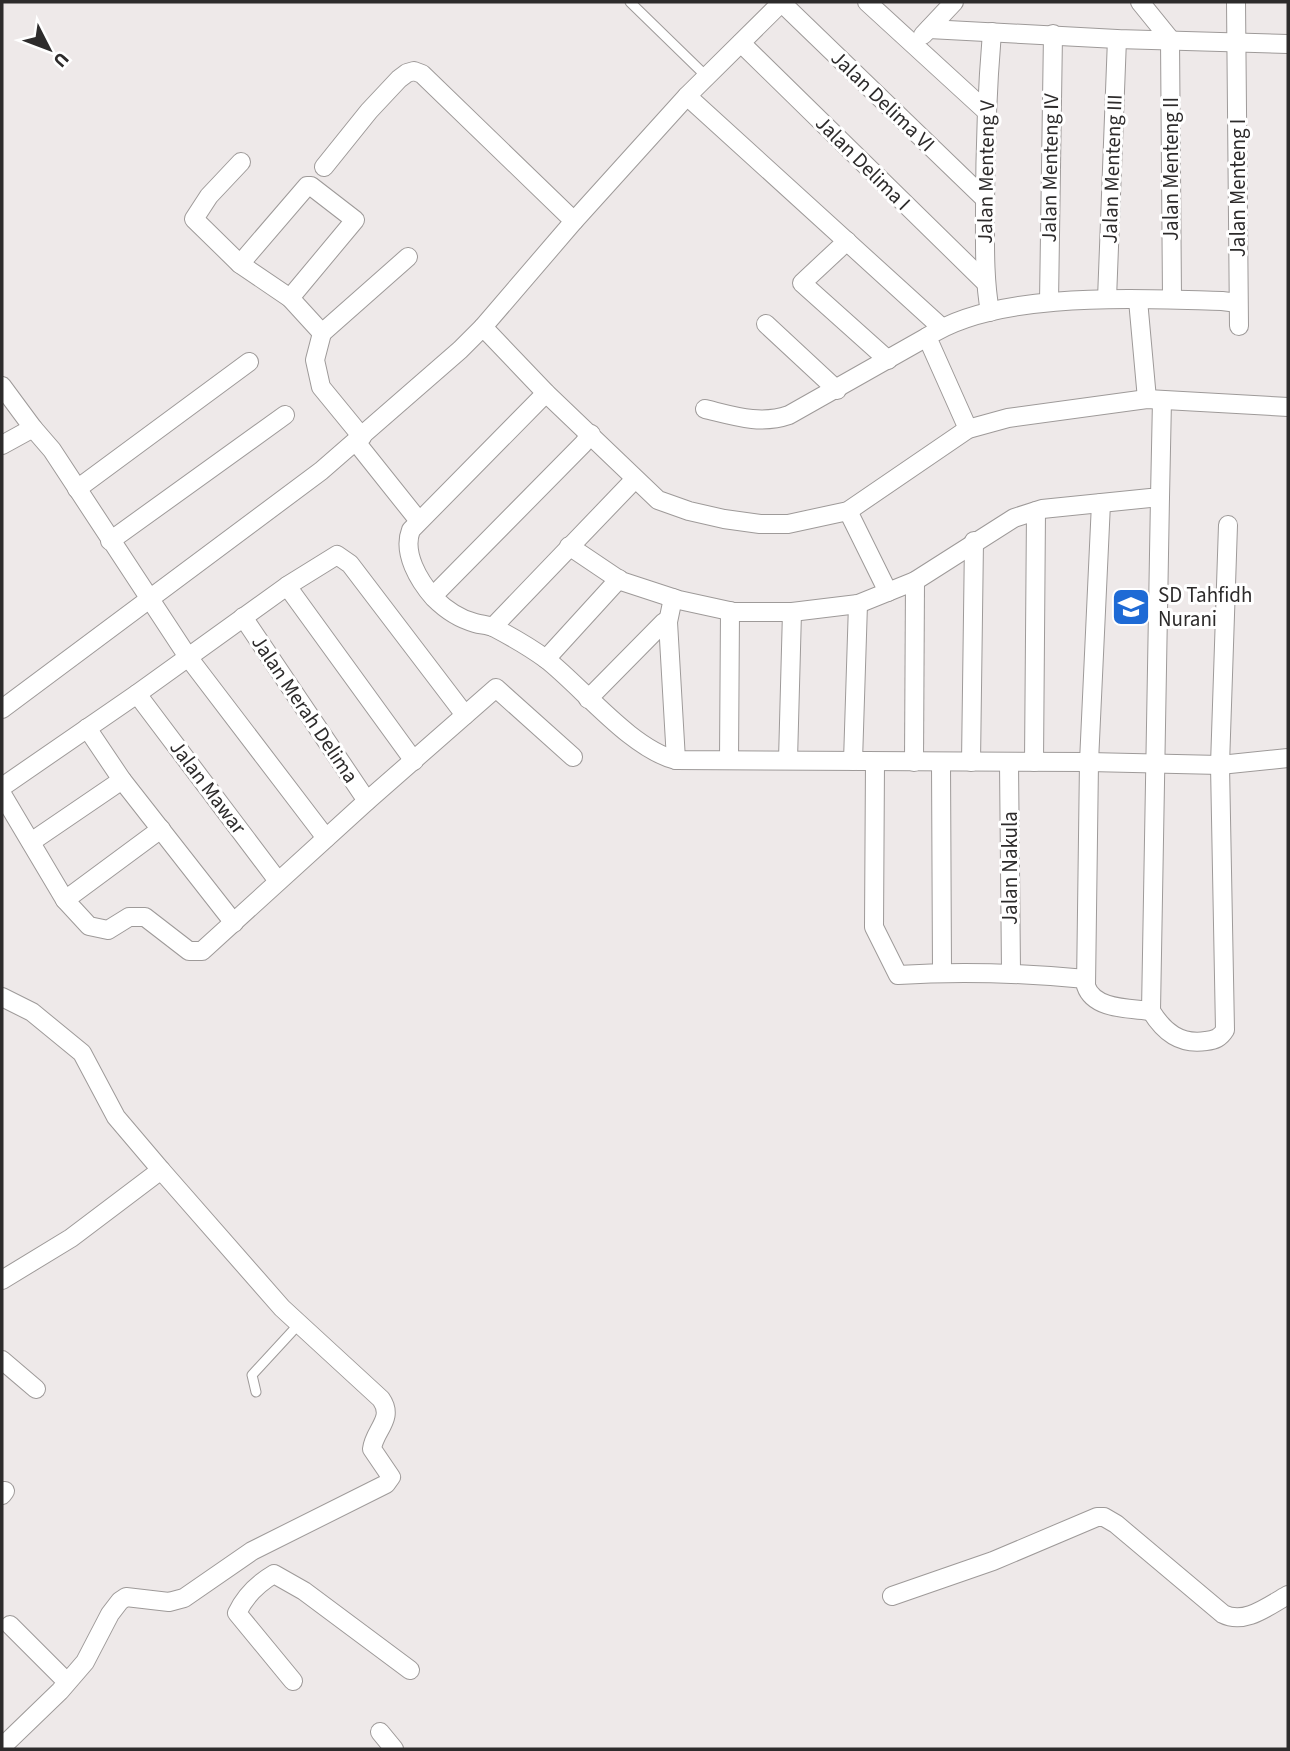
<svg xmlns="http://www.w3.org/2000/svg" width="1290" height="1751" viewBox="0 0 1290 1751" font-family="'Source Sans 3',sans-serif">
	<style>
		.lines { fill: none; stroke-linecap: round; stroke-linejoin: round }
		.service-casing { stroke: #9e9a99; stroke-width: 11 }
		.minor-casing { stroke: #9e9a99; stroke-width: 20 }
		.service { stroke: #fff; stroke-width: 9 }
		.minor { stroke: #fff; stroke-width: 18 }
		.labels { text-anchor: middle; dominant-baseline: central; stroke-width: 6; stroke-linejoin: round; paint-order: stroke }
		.street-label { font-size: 21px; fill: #2d2b2b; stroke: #fff }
		.poi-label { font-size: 21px; fill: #2d2b2b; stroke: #fff; text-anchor: start }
	</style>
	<rect width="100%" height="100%" fill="#eee9e9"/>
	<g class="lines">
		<g class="service-casing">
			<g id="service">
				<path d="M630,2L706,76"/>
				<path d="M256,1392L252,1375L299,1324"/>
			</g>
		</g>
		<g class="minor-casing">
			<g id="minor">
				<path d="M781,2L985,199"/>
				<path d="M782,2L687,96L941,327"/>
				<path d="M867,2L986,111"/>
				<path d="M1140,2L1170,39L1172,299"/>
				<path d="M1236,2L1239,326"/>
				<path d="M929,29L1117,39L1288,44"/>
				<path d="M923,35L954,2"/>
				<path d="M741,43L985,282"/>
				<path d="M241,162L209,196L194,219L240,264L290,298L322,333L315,360L321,387L362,437"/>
				<path d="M324,167L369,111L399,79L407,73L414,71L422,74L574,221"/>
				<path d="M847,241L802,283L888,360"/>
				<path d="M240,264L307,186H311L355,220L290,298"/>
				<path d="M1107,299L1117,39"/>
				<path d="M1138,300L1147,399"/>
				<path d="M1049,302L1053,34"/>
				<path d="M990,312C984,278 985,244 985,210C985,150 987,92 992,32"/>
				<path d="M766,324L837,390"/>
				<path d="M483,327L574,221L687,96"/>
				<path d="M322,333L408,257"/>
				<path d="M2,386L33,428"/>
				<path d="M546,393L411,530C402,553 419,581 434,598C445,609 460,619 475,623C482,625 489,625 495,628C512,637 531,648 546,659C583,688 631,749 676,760L1089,762L1220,765L1288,758"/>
				<path d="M705,409C734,416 760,425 789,415L927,337"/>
				<path d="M968,429L927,337C997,290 1139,299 1222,301L1238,303"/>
				<path d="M356,442L419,521"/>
				<path d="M2,445L33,428L52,450L188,657L326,838"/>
				<path d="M77,489L249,362"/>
				<path d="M1160,497L1151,1011C1164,1032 1180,1045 1206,1041C1215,1040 1220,1038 1225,1030L1220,765L1228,525"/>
				<path d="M1101,503L1089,762L1086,986C1094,1010 1130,1008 1151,1011"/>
				<path d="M848,511L888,592"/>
				<path d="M110,541L285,415"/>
				<path d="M569,546L621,581L679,600L734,612H792L858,604L915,581L1014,518L1042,509L1160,497L1162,400"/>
				<path d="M287,586L414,761"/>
				<path d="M433,596L583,444L591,434"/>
				<path d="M673,598L668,622L676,760"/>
				<path d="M243,617L367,801"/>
				<path d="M493,627L635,479"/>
				<path d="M546,659L619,579"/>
				<path d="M137,694L278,881"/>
				<path d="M588,699L664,622H668"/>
				<path d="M2,709L321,471L460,350L483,327L546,393L658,500L689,511L724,519L760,524H788L848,511L968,429L1008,418L1147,399L1288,407"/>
				<path d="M87,728L122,780L234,923"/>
				<path d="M729,760L730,611"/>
				<path d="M788,760L792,612"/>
				<path d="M853,761L858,604"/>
				<path d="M875,762L874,927L898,975C961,971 1023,973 1086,979"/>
				<path d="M914,762L915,581"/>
				<path d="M971,762L974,541"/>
				<path d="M1034,762L1036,511"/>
				<path d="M941,763L942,972"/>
				<path d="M1009,763L1011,972"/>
				<path d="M2,787L137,694L287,586L337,555L350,564L465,715"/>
				<path d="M2,794L65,900"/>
				<path d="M161,829L65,900L89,926L108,930L129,917H145L189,951H202L367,801L496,688L573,757"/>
				<path d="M31,842L122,780"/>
				<path d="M2,997L32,1012L82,1053L116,1117L161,1170"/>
				<path d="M2,1280L71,1238L161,1170L282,1308L381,1399C395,1419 374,1430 372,1449L391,1477L386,1484L252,1551L184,1598L169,1602L126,1597L120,1601L110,1614L85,1662L60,1691L2,1747"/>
				<path d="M2,1360L36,1389"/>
				<path d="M2,1495L5,1491"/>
				<path d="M892,1596L993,1561L1097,1517H1104L1116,1524L1223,1614C1245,1625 1268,1606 1288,1595"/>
				<path d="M10,1625L67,1682"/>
				<path d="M293,1681L237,1613C245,1596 257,1584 274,1574L304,1591L410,1670"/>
				<path d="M380,1732L394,1749"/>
			</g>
		</g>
		<use href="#service" class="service"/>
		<use href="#minor" class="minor"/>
	</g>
	<defs>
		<g id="school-square" transform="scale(2.0125)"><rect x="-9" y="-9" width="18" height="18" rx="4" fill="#1e6ad5" stroke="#fff"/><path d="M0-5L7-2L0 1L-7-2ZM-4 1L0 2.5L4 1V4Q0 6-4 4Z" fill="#fff"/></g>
	</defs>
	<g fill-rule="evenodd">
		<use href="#school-square" x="1131" y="607"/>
	</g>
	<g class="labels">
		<g class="street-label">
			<text transform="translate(883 101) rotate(44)">Jalan Delima VI</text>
			<text transform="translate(863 163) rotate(45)">Jalan Delima I</text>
			<text transform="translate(1050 168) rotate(-89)">Jalan Menteng IV</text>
			<text transform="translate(1112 169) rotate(-88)">Jalan Menteng III</text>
			<text transform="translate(1171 169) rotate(-90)">Jalan Menteng II</text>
			<text transform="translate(986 172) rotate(-89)">Jalan Menteng V</text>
			<text transform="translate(1238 188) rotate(-90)">Jalan Menteng I</text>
			<text transform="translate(305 709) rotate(56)">Jalan Merah Delima</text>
			<text transform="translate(208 787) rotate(53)">Jalan Mawar</text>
			<text transform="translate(1010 868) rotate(-90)">Jalan Nakula</text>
		</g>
		<g class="poi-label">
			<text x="1158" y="595">SD Tahfidh<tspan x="1158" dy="24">Nurani</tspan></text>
		</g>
	</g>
	<rect width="1290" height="1751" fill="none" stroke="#2d2b2b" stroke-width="7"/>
	<g transform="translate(49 49) rotate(132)" stroke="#ffffff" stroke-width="5" paint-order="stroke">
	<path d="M0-5L12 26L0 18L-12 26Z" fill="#2d2b2b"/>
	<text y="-10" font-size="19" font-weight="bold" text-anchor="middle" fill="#2d2b2b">U</text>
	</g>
</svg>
